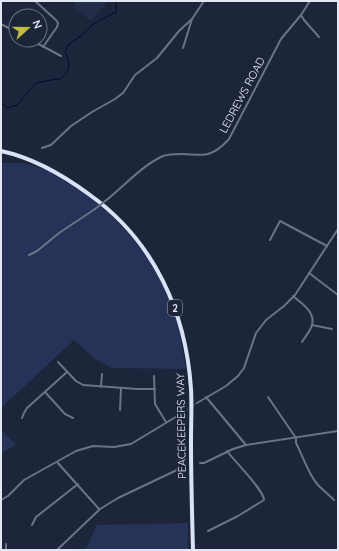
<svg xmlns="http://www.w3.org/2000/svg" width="339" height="551" viewBox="0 0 339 551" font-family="Quicksand,sans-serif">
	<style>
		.built { fill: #232d48 }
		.green { fill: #263257 }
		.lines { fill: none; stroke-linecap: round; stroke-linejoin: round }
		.stream { stroke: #04092e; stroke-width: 1 }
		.street-tunnel { stroke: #3a4256; stroke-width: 2; stroke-dasharray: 2 1; stroke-linecap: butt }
		.street { stroke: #6b7388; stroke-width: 2 }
		.highway { stroke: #d9e2f7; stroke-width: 4 }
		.street-bridge { stroke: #6b7388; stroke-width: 2 }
		.labels { text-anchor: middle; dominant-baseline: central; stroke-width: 3; stroke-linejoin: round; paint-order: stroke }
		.shield { fill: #1d253a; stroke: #a6adbd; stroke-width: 1 }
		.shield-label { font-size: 10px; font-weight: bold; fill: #e1e7f5 }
		.street-label { font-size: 11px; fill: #e1e7f5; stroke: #1d253a }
	</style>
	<rect width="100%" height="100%" fill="#1d253a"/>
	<path class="built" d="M77,1H108L91,21L73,7Z"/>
	<g class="green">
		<path d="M1,163H24L45,169L83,192L103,206L126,231L149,259L165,290L178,324L186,369L111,368L94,358L74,340L1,408Z"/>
		<path d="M1,430L16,445L1,453Z"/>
		<path d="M188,523V550H85L97,525Z"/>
	</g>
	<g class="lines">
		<path class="stream" d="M1,103L7,108L17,105L36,83L56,79L59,80C71,71 71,65 65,52L69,44L78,38L95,23L116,12V2L117,1"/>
		<path class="street-tunnel" d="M184,412L197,403"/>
		<g class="street">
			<path d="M35,1L56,20L58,23L57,27L43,47"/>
			<path d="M301,15L304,20L319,37"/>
			<path d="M1,24L16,32"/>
			<path d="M31,40L61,56"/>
			<path d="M183,48L192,19"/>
			<path d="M42,148L51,145L71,126L92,112L115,99L123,93L135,75L157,58L179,31L192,19L204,1"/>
			<path d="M109,198C126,184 143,165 163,156C169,154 176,154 181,154C204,156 213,157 229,139L281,39L301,15L310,1"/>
			<path d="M270,240L280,221L327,246"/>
			<path d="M29,255L37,251L59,233L95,209"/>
			<path d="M309,273L338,295"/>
			<path d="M293,296C301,303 316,312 312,325C311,330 305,337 302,342"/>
			<path d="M312,325L332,329"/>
			<path d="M58,362L76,381L83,385L137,389H155"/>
			<path d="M154,376L155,404L166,422"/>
			<path d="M101,387L102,374"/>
			<path d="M45,392L65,414L73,418"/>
			<path d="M206,397L246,445"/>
			<path d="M268,397L296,438V443C303,456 308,474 318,485C323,490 329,495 334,500"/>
			<path d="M197,403L226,386L238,376L244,368L256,333L266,320L284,306L295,295L338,229"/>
			<path d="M120,410L121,388"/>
			<path d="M22,418L24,413L27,408L67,372"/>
			<path d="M57,462L99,509"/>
			<path d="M200,463H204L233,449L246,445L338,431"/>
			<path d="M1,500L8,496L24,480L76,451L93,446L114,447L131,444L184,412"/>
			<path d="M32,525L36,517L78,484"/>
			<path d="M208,531L238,516L264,500C264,490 235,462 227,451"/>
			<path d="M6,550V544"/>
			<path d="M57,550L100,509L118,498L179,469"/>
		</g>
		<path class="highway" d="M1,151C34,158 63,175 90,195C154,241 186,312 191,389C192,406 191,424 191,441C191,477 192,514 193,550"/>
		<path class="street-bridge" d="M95,209L109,198"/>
	</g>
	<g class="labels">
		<rect class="shield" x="168" y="300" width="14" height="16" rx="3"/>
		<g class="shield-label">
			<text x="175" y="308">2</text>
		</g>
		<g class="street-label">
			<text transform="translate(242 95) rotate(-62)">LEDREWS ROAD</text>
			<text transform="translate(181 426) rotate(-91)">PEACEKEEPERS WAY</text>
		</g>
	</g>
	<rect width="339" height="551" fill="none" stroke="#e1e7f5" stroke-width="4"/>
	<g transform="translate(28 28) rotate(69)"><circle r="19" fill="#1d253a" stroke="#6b7385"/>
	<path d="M0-3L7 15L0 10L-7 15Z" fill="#c3bd3f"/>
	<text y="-6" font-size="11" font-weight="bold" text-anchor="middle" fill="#e1e7f5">N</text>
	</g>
</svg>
